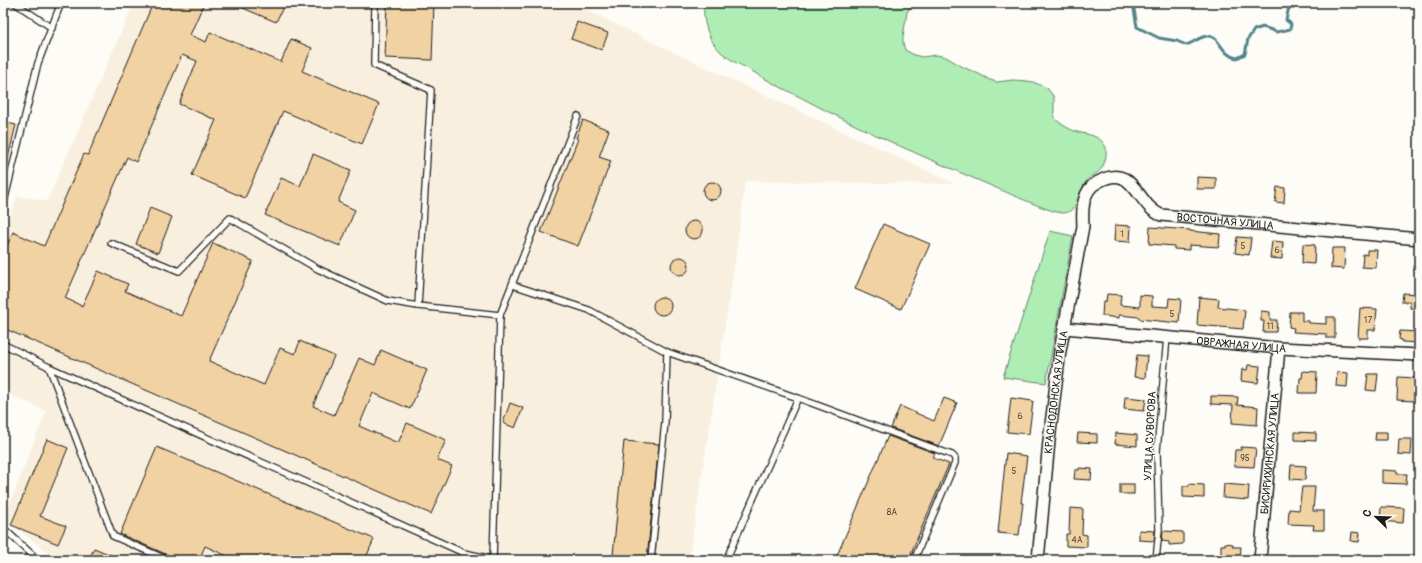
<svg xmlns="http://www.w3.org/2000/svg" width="1422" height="563" viewBox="0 0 1422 563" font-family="Pangolin,sans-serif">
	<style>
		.built { fill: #f9efde }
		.green { fill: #aeedb4; stroke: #658468 }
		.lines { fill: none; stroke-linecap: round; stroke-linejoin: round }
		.stream { stroke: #538487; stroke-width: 3 }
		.building { fill: #f1d2a3; stroke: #1c1c1c }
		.lane-casing { stroke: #1c1c1c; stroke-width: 8 }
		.street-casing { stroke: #1c1c1c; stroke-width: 14 }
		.lane { stroke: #fdfcf7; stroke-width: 5.5 }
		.street { stroke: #fdfcf7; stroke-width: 11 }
		.labels { text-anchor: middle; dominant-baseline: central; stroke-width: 3; stroke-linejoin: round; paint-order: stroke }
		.number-label { font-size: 9px; fill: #514a3e }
		.street-label { font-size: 11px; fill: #1c1c1c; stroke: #fdfcf7 }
	</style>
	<rect width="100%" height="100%" fill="#fdfcf7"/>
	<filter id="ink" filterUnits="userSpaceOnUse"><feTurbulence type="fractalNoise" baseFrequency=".025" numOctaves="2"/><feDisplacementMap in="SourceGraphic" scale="8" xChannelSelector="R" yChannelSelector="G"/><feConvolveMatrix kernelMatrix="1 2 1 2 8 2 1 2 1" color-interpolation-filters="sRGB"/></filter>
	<g filter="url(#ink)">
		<path class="built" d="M134,3H573L656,44L955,184L745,181L737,248L689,560H57L4,518L46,411L3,391V232L18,196L47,201Z"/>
		<g class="green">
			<path d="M704,3H914L907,12L903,37V43L905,50L914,55L922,57L937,55L946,57L963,67L979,74L990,80L997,82L1013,80L1027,81L1033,82L1047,88L1054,97V118C1060,123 1065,127 1072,130C1083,135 1097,133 1104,144C1107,147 1106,152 1106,156C1102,177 1094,170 1085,183C1078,193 1079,212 1063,213C1052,213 1013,195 1001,190C933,161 865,132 800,97C782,88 764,79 747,68C740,65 732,61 726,56C709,44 702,23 704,3Z"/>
			<path d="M1050,231L1073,236L1046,383L1003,377Z"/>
		</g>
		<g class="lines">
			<path class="stream" d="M1133,3L1137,27L1159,38L1177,41L1186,45C1193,43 1199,37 1207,36C1220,35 1221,56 1237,58L1245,54L1248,39L1254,30L1263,27L1277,32L1290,29L1291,24L1286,20L1288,11L1291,3"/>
		</g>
		<g class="building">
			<path d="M153,3H204L190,35L206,42L210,32L281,62L291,39L312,48L302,71L379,104L362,144L283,111L245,198L192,175L216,120L179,104L197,61L182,55L136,162L127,157L65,298L82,306L98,271L128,284L125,291L181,316L213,243L253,261L209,361L264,385L280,348L295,354L300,341L334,356L313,406L334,415L359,358L375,365L381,350L427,370L410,409L373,393L359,426L398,443L407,423L446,440L437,460L452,466L431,514L3,328V255L13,232L44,246L84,154L88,155Z"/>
			<path d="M231,3H285L276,22Z"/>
			<path d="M387,3H434L432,60L385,58Z"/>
			<path d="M577,22L608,33L602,50L571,39Z"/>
			<path d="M583,120L609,130L599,157L611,161L578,246L541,232L578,139L576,138Z"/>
			<path d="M3,122L16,125L6,166L3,165Z"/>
			<path d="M313,154L351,170L338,202L355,210L340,246L265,215L281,178L300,186Z"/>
			<path d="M1197,177L1216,178V189H1197Z"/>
			<circle cx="712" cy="191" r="9"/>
			<path d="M1277,187L1285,188L1284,203L1275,202Z"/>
			<path d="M150,208L172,217L158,253L136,244Z"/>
			<circle cx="694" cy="230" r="9"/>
			<path d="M883,224L930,244L901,309L855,289Z"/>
			<path d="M1115,225L1131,226L1130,242L1114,241Z"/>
			<path d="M1150,227L1190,230V231L1220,234L1219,247L1189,245V250L1174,249V246L1149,244Z"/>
			<path d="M1237,237L1251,238L1249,255L1235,253Z"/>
			<path d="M1272,241L1283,242L1282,259L1270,258Z"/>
			<path d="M1303,244L1315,245L1314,264L1302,263Z"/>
			<path d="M1332,248H1345L1344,269L1331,268Z"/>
			<path d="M1367,250H1377L1376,268L1362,267L1363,254L1367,255Z"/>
			<circle cx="680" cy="266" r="9"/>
			<path d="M1403,293L1419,294V309L1410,308V302H1402Z"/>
			<path d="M1107,294L1121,295L1120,305L1140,307V295L1152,296V306L1168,307L1169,298L1181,299L1179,323L1139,319V317L1119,315V318L1102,316L1103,301H1106Z"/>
			<path d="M1199,297L1219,299L1218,307L1245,310L1243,329L1197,325Z"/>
			<circle cx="662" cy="306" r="9"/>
			<path d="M1360,308L1377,309L1375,330H1368V338H1358Z"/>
			<path d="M1261,311L1270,312V320H1277L1276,332H1263L1264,321H1261Z"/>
			<path d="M1290,312H1302V321H1309V323L1326,324V317H1335V338H1326V334L1293,332L1294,328L1289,327Z"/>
			<path d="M1400,331L1419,332V343L1402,342V340L1399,339Z"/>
			<path d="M1137,355L1147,356L1145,378L1134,377Z"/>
			<path d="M1248,365L1260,366L1258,383L1241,381L1242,369L1247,370Z"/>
			<path d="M1303,371L1317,372L1316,393H1299L1300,378H1302Z"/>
			<path d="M1337,372L1348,373L1347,387L1336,386Z"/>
			<path d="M1368,374H1378L1376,391L1366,390Z"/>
			<path d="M1398,377L1415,378L1414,401L1397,400Z"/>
			<path d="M1211,396L1238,397L1237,405L1258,407L1257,425L1232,423L1233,405L1211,404Z"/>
			<path d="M1125,397L1146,399L1144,411L1124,409Z"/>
			<path d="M944,398L957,403L939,446L891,428L900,406L934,421Z"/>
			<path d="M1011,398L1033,401L1029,434L1007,432Z"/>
			<path d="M510,403L523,408L515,428L503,423Z"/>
			<path d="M1295,432L1316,433V441L1295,440Z"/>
			<path d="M1376,432H1387V440H1375Z"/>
			<path d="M1078,433L1097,434V443L1077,442Z"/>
			<path d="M1116,433L1137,435V446L1115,444Z"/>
			<path d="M888,436L935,453L933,458L949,464L908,560H835Z"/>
			<path d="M47,439L68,448L40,516L66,526L58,544L11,525Z"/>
			<path d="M1399,439H1412L1411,455L1398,454Z"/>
			<path d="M624,441L659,444L647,558L613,555Z"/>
			<path d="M157,447L374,539L365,560H236L205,546L199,560H175L170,556L120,534Z"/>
			<path d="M1241,447L1256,448L1254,467L1234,466L1235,450H1241Z"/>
			<path d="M1006,453L1027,456L1021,503H1023L1019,535L998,533Z"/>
			<path d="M1291,465L1306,466L1305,480L1290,479Z"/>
			<path d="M1079,468L1092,469L1091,480L1074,479L1075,470H1079Z"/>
			<path d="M1382,470L1397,471V474H1407L1406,484L1382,483Z"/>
			<rect x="1120" y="484" width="14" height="10"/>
			<path d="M1189,484L1204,485V498L1183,497V486H1189Z"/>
			<path d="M1224,484L1249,486L1248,500L1223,498Z"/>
			<path d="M1302,487H1315L1313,511H1324V530H1313L1314,525L1288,524L1289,509L1299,510Z"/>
			<path d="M1381,507L1404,508L1403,523L1380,521Z"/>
			<path d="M1070,508L1083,509L1082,534L1087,535V547L1066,546V534H1069Z"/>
			<path d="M1139,530L1155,531L1154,541L1139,540Z"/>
			<path d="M1163,531L1183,532V544L1169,545V542L1162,541Z"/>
			<path d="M1352,532L1360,533L1359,542L1351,541Z"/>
			<path d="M1225,543L1233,544V547H1241L1240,560L1224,559V556H1221V545H1225Z"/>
			<path d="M94,548L123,560H89Z"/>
		</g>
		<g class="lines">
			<g class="lane-casing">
				<g id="lane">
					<path d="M15,3L52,28"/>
					<path d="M375,3L374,65L431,90L418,306"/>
					<path d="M3,206L38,63L61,3"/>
					<path d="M111,243L179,271L230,218L318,269L388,301L418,306L500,315L493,560"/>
					<path d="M513,285L589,310L667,352L798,398L952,455L955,458V463L914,560"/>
					<path d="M500,315L578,116"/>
					<path d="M3,344L49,367L464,553L493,559"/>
					<path d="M49,367L113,536L168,560"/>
					<path d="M3,528L38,560"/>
					<path d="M651,560L665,422L667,352"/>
					<path d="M726,560L798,398"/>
					<path d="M1156,560L1159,530L1157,451L1167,337"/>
				</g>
			</g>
			<g class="street-casing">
				<g id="street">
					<path id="s1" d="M1065,328L1279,348L1419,355"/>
					<path id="s2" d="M1038,560L1049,441L1060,351L1083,226C1082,210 1082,190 1098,182C1134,161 1136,205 1161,215L1419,239"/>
					<path id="s3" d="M1260,560L1279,348"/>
				</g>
			</g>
			<use href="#lane" class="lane"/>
			<use href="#street" class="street"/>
		</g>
	</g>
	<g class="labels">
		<g class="number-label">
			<text x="1122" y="234">1</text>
			<text x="1243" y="246">5</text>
			<text x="1277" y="250">6</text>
			<text x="1172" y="314">5</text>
			<text x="1368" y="320">17</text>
			<text x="1270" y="326">11</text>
			<text x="1020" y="416">6</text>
			<text x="1245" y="458">95</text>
			<text x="1014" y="471">5</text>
			<text x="892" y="512">8А</text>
			<text x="1077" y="540">4А</text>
		</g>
		<g class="street-label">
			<text stroke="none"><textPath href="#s2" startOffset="531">ВОСТОЧНАЯ УЛИЦА</textPath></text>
			<text stroke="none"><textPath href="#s1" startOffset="177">ОВРАЖНАЯ УЛИЦА</textPath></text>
			<text stroke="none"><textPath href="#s2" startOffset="169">КРАСНОДОНСКАЯ УЛИЦА</textPath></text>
			<text transform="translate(1150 436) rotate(-87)">УЛИЦА СУВОРОВА</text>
			<text stroke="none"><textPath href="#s3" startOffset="107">БИСИРИХИНСКАЯ УЛИЦА</textPath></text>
		</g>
	</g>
	<rect width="1422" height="563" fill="none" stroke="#fdfcf7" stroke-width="16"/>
	<rect x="8" y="8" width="1406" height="547" fill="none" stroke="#1c1c1c" stroke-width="1.5" filter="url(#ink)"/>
	<g transform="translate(1376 517) rotate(293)" stroke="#fdfcf7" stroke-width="3" paint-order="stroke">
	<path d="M0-3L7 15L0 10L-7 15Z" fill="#1c1c1c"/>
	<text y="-6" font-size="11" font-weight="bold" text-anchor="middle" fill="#1c1c1c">С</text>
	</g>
</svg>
